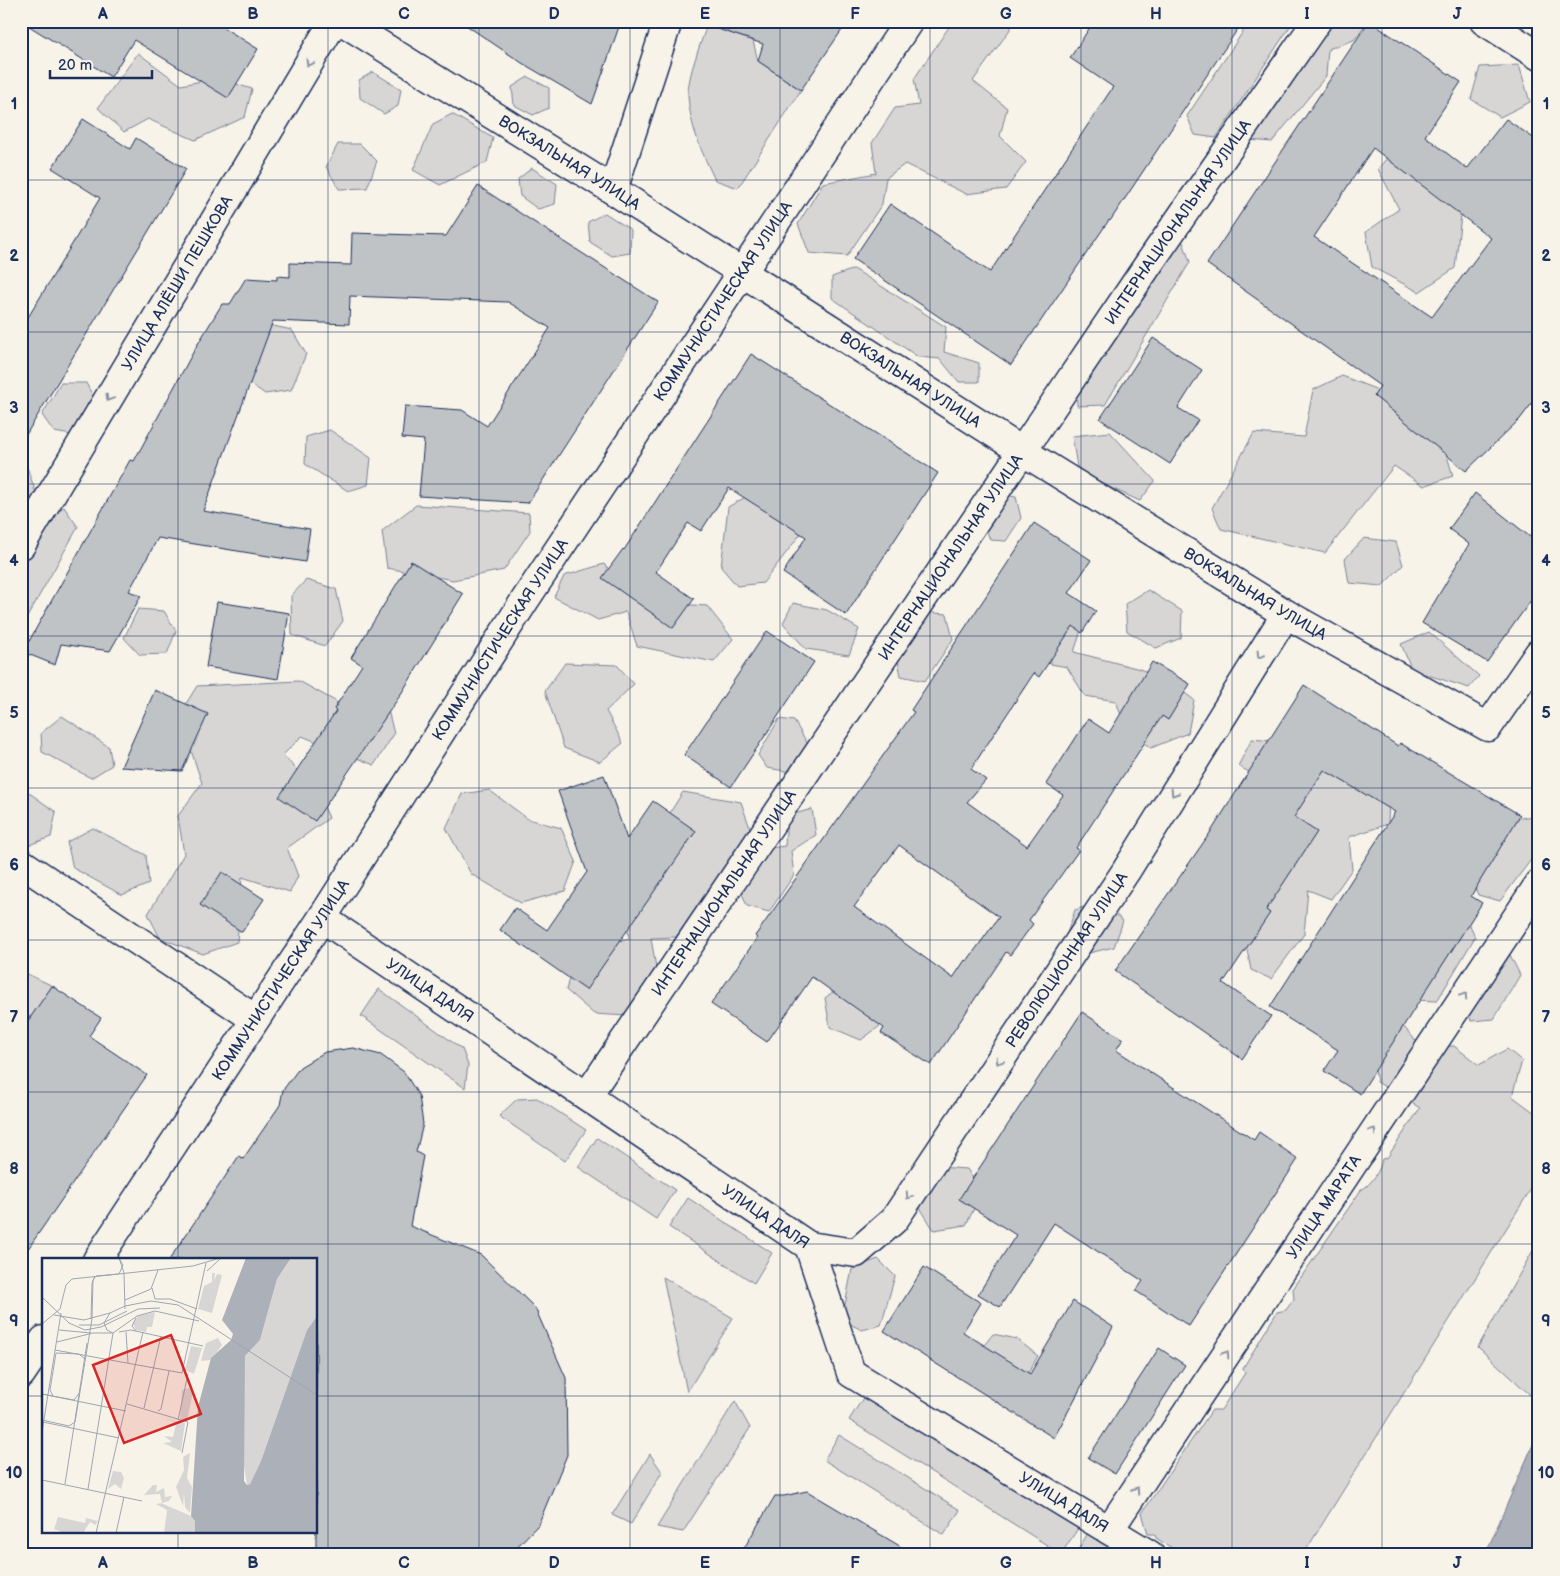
<svg xmlns="http://www.w3.org/2000/svg" width="1560" height="1576" viewBox="0 0 1560 1576" font-family="'Balsamiq Sans',sans-serif">
	<style>
		.green { fill: #d7d6d4; stroke: #798299 }
		.water { fill: #acb0b9; stroke: #727c95 }
		.building { fill: #c0c3c5; stroke: #1b2f5e; fill-rule: evenodd }
		.lines { fill: none; stroke-linecap: round; stroke-linejoin: round }
		.minor-casing { stroke: #1b2f5e; stroke-width: 31 }
		.minor { stroke: #f7f3e8; stroke-width: 28 }
		.oneway { stroke: #8991a3 }
		.grid { fill: none; stroke: #1b2f5e; stroke-width: 1; stroke-opacity: 0.55 }
		.labels { text-anchor: middle; dominant-baseline: central; stroke-width: 4.5; stroke-linejoin: round; paint-order: stroke }
		.street-label { font-size: 16px; fill: #1b2f5e; stroke: #f7f3e8 }
		.inset-river { fill: none; stroke: #acb0b9; stroke-width: 2.5 }
		.inset-road { fill: none; stroke: #9fa5b1; stroke-width: 1 }
		.view { fill: #d62828; fill-opacity: 0.15; stroke: #d62828; stroke-width: 2.5 }
		.inset-edge { fill: none; stroke: #1b2f5e; stroke-width: 2.5 }
		.neatline { fill: none; stroke: #1b2f5e; stroke-width: 2 }
		.grid-label { font-size: 16px; text-anchor: middle; font-weight: bold; fill: #1b2f5e }
	</style>
	<rect width="100%" height="100%" fill="#f7f3e8"/>
	<filter id="ink" filterUnits="userSpaceOnUse"><feTurbulence type="fractalNoise" baseFrequency=".02" numOctaves="2"/><feDisplacementMap in="SourceGraphic" scale="10" xChannelSelector="R" yChannelSelector="G"/><feConvolveMatrix kernelMatrix="1 2 1 2 8 2 1 2 1" color-interpolation-filters="sRGB"/></filter>
	<g filter="url(#ink)">
		<g class="green">
			<path d="M953,21H1012L1011,28L973,81L1007,108L1000,136L1026,162L1006,189L966,194L905,164L886,178L882,204L847,256L809,253L798,224L823,183L876,173L872,143L895,108L919,105L914,79Z"/>
			<path d="M1250,21L1293,22L1216,138L1195,135L1187,116Z"/>
			<path d="M1314,21H1368L1354,40L1328,49L1326,76L1272,142L1249,140Z"/>
			<path d="M707,25L753,41L758,61L801,90L738,188L715,180C702,153 690,126 688,96C687,77 701,43 707,25Z"/>
			<path d="M138,53L181,85L217,78L252,89L245,117L195,140L148,119L124,132L98,108Z"/>
			<path d="M1519,65L1530,102L1500,117L1471,99L1480,67Z"/>
			<path d="M373,72L401,89L398,106L384,114L360,98L359,80Z"/>
			<path d="M528,77L549,88V108L533,115L514,105L512,87Z"/>
			<path d="M452,114L493,138L487,162L440,185L413,170L433,124Z"/>
			<path d="M1404,137L1462,206L1455,268L1419,292L1372,267L1366,232L1399,209L1378,169Z"/>
			<path d="M338,144H360L377,161L367,188L339,189L326,167Z"/>
			<path d="M532,168L557,184L555,204L538,209L520,196L518,179Z"/>
			<path d="M605,213L631,230L630,253L612,256L590,242L588,222Z"/>
			<path d="M1183,242L1190,262L1105,405L1077,406L1076,382L1165,246Z"/>
			<path d="M854,269L946,327L944,352L979,363V382H959L940,359L918,357L832,298V277Z"/>
			<path d="M255,322L292,330L306,354L291,390L265,394L235,373Z"/>
			<path d="M1342,376L1434,412L1453,476L1424,486L1394,466L1325,553L1221,529L1212,508L1254,433L1304,437L1313,390Z"/>
			<path d="M61,383H86L97,404L77,436L54,432L42,415Z"/>
			<path d="M330,430L371,458L368,485L348,491L305,464L306,437Z"/>
			<path d="M1110,432L1155,481L1140,501L1078,473L1072,436Z"/>
			<path d="M21,467H27L37,496L21,504Z"/>
			<path d="M756,491L819,510L763,583L737,586L721,567L728,507Z"/>
			<path d="M1001,494L1016,497L1021,518L1006,541L990,540L984,523Z"/>
			<path d="M416,505L529,513L530,531L504,570L453,580L387,568L382,531Z"/>
			<path d="M64,507L78,527L21,628V564L49,515Z"/>
			<path d="M1364,538L1396,542L1403,565L1382,586L1349,583L1345,559Z"/>
			<path d="M604,564L640,601L707,606L733,639L714,662L637,646L626,612L598,620L554,597L564,576Z"/>
			<path d="M306,580L336,589L343,621L325,646L292,635L291,596Z"/>
			<path d="M1148,590L1182,611L1181,638L1156,648L1127,631L1125,604Z"/>
			<path d="M1060,596L1084,621L1074,652L1140,669L1177,687L1194,700L1188,733L1151,748L1126,730L1116,701L1085,696L1067,667L1035,661Z"/>
			<path d="M793,603L827,610L859,629L849,655L806,649L783,623Z"/>
			<path d="M138,609L164,611L176,631L167,654L140,655L124,638Z"/>
			<path d="M924,612L947,614L953,639L925,681L901,676L897,656Z"/>
			<path d="M1429,632L1479,676L1469,688L1412,670L1401,644Z"/>
			<path d="M565,663L617,665L634,684L606,711L623,743L600,762L564,748L545,691Z"/>
			<path d="M299,681L344,706H387L394,734L374,765L302,736L283,755L318,793L329,818L287,848L298,876L290,892L242,877L237,942L203,954L160,938L148,914L184,854L178,816L202,783L179,715L197,686Z"/>
			<path d="M62,716L109,747L112,765L91,778L42,752L41,733Z"/>
			<path d="M779,719L794,721L809,746L791,772L767,768L758,755Z"/>
			<path d="M1352,737L1389,791L1388,824L1349,837L1352,869L1331,899L1308,890L1304,934L1271,979L1251,970L1241,920L1275,786L1238,766L1252,739L1282,742Z"/>
			<path d="M21,787L56,812L51,837L26,846L21,843Z"/>
			<path d="M489,790L528,819L561,828L576,861L565,891L521,903L471,874L446,828L462,794Z"/>
			<path d="M683,792L741,802L751,831L676,937L651,938L657,973L627,1016L594,1014L566,990L575,955L629,938L621,890Z"/>
			<path d="M812,809L816,835L791,851L794,875L769,912L747,906L739,886L763,849L785,846L787,816Z"/>
			<path d="M1539,815V849L1500,901L1478,895L1472,879L1508,820Z"/>
			<path d="M93,828L146,855L149,884L122,895L73,868L67,842Z"/>
			<path d="M1101,901L1123,921L1114,947L1089,953L1065,939L1075,910Z"/>
			<path d="M1467,920L1475,937L1437,1001L1413,1000Z"/>
			<path d="M1510,955L1520,975L1494,1019L1471,1021L1467,1008L1497,962Z"/>
			<path d="M21,971L55,987L44,1017L21,1016Z"/>
			<path d="M852,977L884,1023L861,1040L830,1027L825,998Z"/>
			<path d="M379,989L462,1049L468,1065L465,1088L361,1016Z"/>
			<path d="M1382,1020L1404,1027L1421,1047L1454,1046L1479,1065L1507,1049L1522,1061L1512,1096L1539,1116V1176L1303,1555H1183L1156,1538L1155,1534H1148L1142,1513L1212,1410H1221L1245,1373L1243,1368L1277,1312L1286,1310L1294,1299L1293,1289L1361,1190C1371,1185 1381,1170 1382,1159L1387,1158L1420,1108L1377,1082L1370,1038Z"/>
			<path d="M537,1098L586,1130L565,1161L499,1116L517,1099Z"/>
			<path d="M597,1138L675,1190L656,1219L578,1167Z"/>
			<path d="M938,1167L967,1169L982,1192L966,1225L934,1230L917,1203Z"/>
			<path d="M688,1198L772,1253L754,1283L669,1227Z"/>
			<path d="M1539,1240V1403L1478,1347Z"/>
			<path d="M878,1259L895,1276L881,1325L862,1330L842,1320L852,1269Z"/>
			<path d="M663,1277L733,1318L687,1392Z"/>
			<path d="M993,1334L1017,1339L1038,1356L1020,1387L977,1354Z"/>
			<path d="M865,1395L1079,1527L1061,1554L849,1420Z"/>
			<path d="M735,1401L750,1428L683,1532L657,1527Z"/>
			<path d="M839,1435L960,1510L944,1535L824,1460Z"/>
			<path d="M650,1454L662,1472L631,1524L612,1515Z"/>
			<path d="M1088,1533L1124,1555H1075Z"/>
		</g>
		<path class="water" d="M1539,1432V1555H1485L1538,1433Z"/>
		<g class="building">
			<path d="M21,21H213L258,49L228,98L134,40L111,77Z"/>
			<path d="M460,21H621L592,104L522,63Z"/>
			<path d="M710,21H848L801,90L758,61L763,44L709,26Z"/>
			<path d="M1094,21H1243L1110,221L1109,220L1011,365L853,259L890,204L990,272L1113,87L1070,58Z"/>
			<path d="M1369,21L1461,82L1425,136L1467,169L1506,119L1539,142V394L1520,419L1466,471L1374,396L1380,386L1207,264ZM1373,148L1491,238L1432,317L1314,237Z"/>
			<path d="M83,119L130,149L136,138L186,169L21,443V329L100,198L52,168Z"/>
			<path d="M478,186L658,302L528,503L419,496L424,440L402,438L405,406L462,410L487,426L550,328L508,302L350,296L349,324L273,321L203,511L310,529L305,562L158,538L129,591L141,596L110,651L61,644L55,665L23,652L130,460L134,461L196,347L222,304H230L246,278L277,280V276L290,277V263L351,265L352,233L446,236Z"/>
			<path d="M1153,338L1202,370L1178,408L1198,420L1170,464L1100,419Z"/>
			<path d="M751,354L938,473L846,615L783,573L806,537L729,488L701,531L688,523L656,572L694,599L673,628L602,578L623,549L624,550Z"/>
			<path d="M1475,493L1539,544V589L1487,662L1422,623L1469,544L1449,529Z"/>
			<path d="M1034,523L1091,560L1069,593L1096,611L1082,633L1073,626L1039,677L1034,673L971,769L986,780L967,802L1027,846L1063,795L1046,784L1088,719L1109,733L1152,662L1190,684L1168,720L1162,716L1076,848L1079,850L1029,920L1033,924L1010,955L1006,952L931,1065L881,1033L884,1028L812,977L767,1042L711,1004L757,938L755,936L914,712L911,710ZM899,845L999,917L967,961L965,960L953,978L854,907Z"/>
			<path d="M411,561L463,594L399,697L315,821L279,797L336,711L334,709L362,665L351,658Z"/>
			<path d="M217,602L289,613L278,679L206,667Z"/>
			<path d="M767,631L814,662L731,787L684,755Z"/>
			<path d="M1304,685L1398,746L1400,743L1520,815L1471,896L1482,903L1360,1094L1324,1071L1338,1050L1270,1007L1395,812L1324,770L1294,817L1317,832L1266,910L1270,913L1223,983L1271,1016L1242,1059L1115,971L1212,830Z"/>
			<path d="M155,690L208,714L182,771L121,767Z"/>
			<path d="M604,775L627,839L653,801L696,831L586,990L500,930L515,908L547,930L587,872L558,791Z"/>
			<path d="M222,872L264,899L242,932L200,905Z"/>
			<path d="M52,986L101,1018L89,1036L147,1075L21,1259V1031Z"/>
			<path d="M1082,1012L1123,1039L1116,1050L1254,1140L1259,1132L1298,1159L1189,1326L1136,1291L1143,1281L1054,1223L1000,1307L978,1294L1016,1235L959,1199Z"/>
			<path d="M353,1048L381,1055L404,1072L419,1096L423,1124L416,1152L423,1156L410,1226L481,1255L535,1308L566,1378L567,1455L538,1525L509,1555H316V1260H169L239,1156L243,1159L280,1105L283,1090L300,1067L325,1052Z"/>
			<path d="M924,1267L981,1303L963,1332L1030,1374L1073,1301L1113,1327L1054,1438L884,1331Z"/>
			<path d="M1159,1348L1185,1365L1115,1474L1088,1458Z"/>
			<path d="M807,1491L915,1555H740L775,1496H784Z"/>
		</g>
		<g class="lines">
			<g class="minor-casing">
				<g id="minor">
					<path id="s1" d="M342,21L613,190L1022,451L1286,614L1488,727L1539,653"/>
					<path d="M1484,21L1539,56"/>
					<path d="M613,190L668,21"/>
					<path id="s2" d="M21,545L334,21"/>
					<path d="M21,863L255,1019"/>
					<path id="s3" d="M322,918L809,1246L851,1373L1150,1555"/>
					<path id="s4" d="M587,1096L1150,262L1317,21"/>
					<path id="s5" d="M809,1246L856,1253L894,1220L1126,871L1286,614"/>
					<path id="s6" d="M97,1260L322,918L525,600L909,21"/>
					<path d="M21,1374L44,1340"/>
					<path id="s7" d="M1109,1530L1539,884"/>
				</g>
			</g>
			<use href="#minor" class="minor"/>
		</g>
		<defs><path id="oneway-chevron" d="M-2-3.5L2.5 0L-2 3.5" fill="none" stroke-width="1.6" stroke-linecap="round" stroke-linejoin="round" transform="scale(1.25)"/></defs>
		<g class="oneway">
			<use href="#oneway-chevron" transform="translate(309 63) rotate(121)"/>
			<use href="#oneway-chevron" transform="translate(109 398) rotate(121)"/>
			<use href="#oneway-chevron" transform="translate(1260 655) rotate(122)"/>
			<use href="#oneway-chevron" transform="translate(1174 793) rotate(122)"/>
			<use href="#oneway-chevron" transform="translate(1464 996) rotate(-56)"/>
			<use href="#oneway-chevron" transform="translate(999 1061) rotate(124)"/>
			<use href="#oneway-chevron" transform="translate(1373 1131) rotate(-56)"/>
			<use href="#oneway-chevron" transform="translate(909 1196) rotate(124)"/>
			<use href="#oneway-chevron" transform="translate(1226 1354) rotate(-57)"/>
			<use href="#oneway-chevron" transform="translate(1136 1490) rotate(-57)"/>
		</g>
	</g>
	<path class="grid" d="M178,21V1260M328,21V1555M479,21V1555M630,21V1555M780,21V1555M930,21V1555M1081,21V1555M1232,21V1555M1382,21V1555M21,180H1539M21,332H1539M21,484H1539M21,636H1539M21,788H1539M21,940H1539M21,1092H1539M21,1244H1539M21,1396H44M316,1396H1539M178,1532V1555"/>
	<g class="labels">
		<g class="street-label">
			<text stroke="none"><textPath href="#s1" startOffset="268">ВОКЗАЛЬНАЯ УЛИЦА</textPath></text>
			<text stroke="none"><textPath href="#s4" startOffset="1055">ИНТЕРНАЦИОНАЛЬНАЯ УЛИЦА</textPath></text>
			<text stroke="none"><textPath href="#s2" startOffset="305">УЛИЦА АЛЁШИ ПЕШКОВА</textPath></text>
			<text stroke="none"><textPath href="#s6" startOffset="1145">КОММУНИСТИЧЕСКАЯ УЛИЦА</textPath></text>
			<text stroke="none"><textPath href="#s1" startOffset="672">ВОКЗАЛЬНАЯ УЛИЦА</textPath></text>
			<text stroke="none"><textPath href="#s4" startOffset="650">ИНТЕРНАЦИОНАЛЬНАЯ УЛИЦА</textPath></text>
			<text stroke="none"><textPath href="#s1" startOffset="1078">ВОКЗАЛЬНАЯ УЛИЦА</textPath></text>
			<text stroke="none"><textPath href="#s6" startOffset="740">КОММУНИСТИЧЕСКАЯ УЛИЦА</textPath></text>
			<text stroke="none"><textPath href="#s4" startOffset="245">ИНТЕРНАЦИОНАЛЬНАЯ УЛИЦА</textPath></text>
			<text stroke="none"><textPath href="#s5" startOffset="410">РЕВОЛЮЦИОННАЯ УЛИЦА</textPath></text>
			<text stroke="none"><textPath href="#s6" startOffset="335">КОММУНИСТИЧЕСКАЯ УЛИЦА</textPath></text>
			<text stroke="none"><textPath href="#s3" startOffset="130">УЛИЦА ДАЛЯ</textPath></text>
			<text stroke="none"><textPath href="#s7" startOffset="388">УЛИЦА МАРАТА</textPath></text>
			<text stroke="none"><textPath href="#s3" startOffset="535">УЛИЦА ДАЛЯ</textPath></text>
			<text stroke="none"><textPath href="#s3" startOffset="970">УЛИЦА ДАЛЯ</textPath></text>
		</g>
	</g>
	<g transform="translate(42 1258)">
		<rect width="275" height="275" fill="#f7f3e8"/>
		<path d="M249,0H275V58L265,72L219,203L208,226L205,227L200,195L203,98L218,82L235,21ZM170,15H173L172,23L175,16L180,17L170,55L156,51L162,28L170,24ZM113,54L110,69H105L104,74L94,72L91,66L96,58ZM176,80L180,87L175,94L168,102L159,103L164,85ZM149,88L160,90L152,116L143,112ZM147,130L151,134L145,163L138,161L140,132ZM121,160L143,165L139,193L121,185L130,184L122,178L131,179L134,167L131,164H135ZM148,195L145,220L150,229L148,255L143,249L142,235L141,248L134,229L142,212L141,199ZM71,213L79,214L82,220L79,231L73,226L66,231ZM111,227H115L114,234L122,230L123,239L130,238L127,243L120,245L118,236L102,237ZM119,245L149,258L153,263V275H122L125,252L114,246ZM16,259L43,265L44,260L56,263L53,267L48,264L41,275H22L12,271Z" fill="#d7d6d4"/>
		<path d="M204,0H249L235,21L218,82L203,98L202,223L205,227L208,226L219,203L265,72L275,58V275H153V263L149,258L156,149L169,100L189,82L191,76L180,62Z" fill="#acb0b9"/>
		<path class="inset-river" d="M265,275L275,201"/>
		<path class="inset-road" d="M77,0L82,15L83,51M165,13L178,1M110,30L113,41H128L155,51M0,39L27,65L43,72L59,69L96,51L118,50M83,42L109,31L116,12M12,57L42,62L68,55M49,61L50,25L53,18M157,63L113,53L95,58L71,75L65,72L62,65L68,55L83,48L109,43L136,47L275,137M0,66L18,51L24,27L30,21L151,8L178,0M37,67H57L85,53M17,72L49,75M94,73L90,68L94,60M77,74L89,72L161,88M84,74L86,105M15,84L51,75H70M13,92L140,115L164,5M0,136L84,153M0,136L32,142L38,134M11,138L8,132L14,95L37,96L43,101M85,146L146,164L140,195M102,150L119,78M116,153L119,151L127,113M0,162L27,168L33,164L50,61L51,22L54,18L77,16L81,7L77,0M136,162L146,116M1,164L77,180M0,174L19,55M0,222L100,243M23,226L45,85M46,231L71,75M54,275L101,74M74,275L82,239"/>
		<path class="view" d="M129,77L159,156L82,185L51,107Z"/>
		<rect width="275" height="275" class="inset-edge"/>
	</g>
	<rect width="1560" height="1576" fill="none" stroke="#f7f3e8" stroke-width="55"/>
	<path d="M50 70v8h102v-8" fill="none" stroke="#1b2f5e" stroke-width="2.5"/>
	<text x="58" y="70" font-size="15" fill="#1b2f5e" stroke="#f7f3e8" stroke-width="4" paint-order="stroke">20 m</text>
	<rect x="28" y="28" width="1504" height="1520" class="neatline"/>
	<g class="grid-label">
		<text x="103" y="19">A</text>
		<text x="253" y="19">B</text>
		<text x="404" y="19">C</text>
		<text x="554" y="19">D</text>
		<text x="705" y="19">E</text>
		<text x="855" y="19">F</text>
		<text x="1006" y="19">G</text>
		<text x="1156" y="19">H</text>
		<text x="1307" y="19">I</text>
		<text x="1457" y="19">J</text>
		<text x="14" y="109">1</text>
		<text x="1546" y="109">1</text>
		<text x="14" y="261">2</text>
		<text x="1546" y="261">2</text>
		<text x="14" y="413">3</text>
		<text x="1546" y="413">3</text>
		<text x="14" y="566">4</text>
		<text x="1546" y="566">4</text>
		<text x="14" y="718">5</text>
		<text x="1546" y="718">5</text>
		<text x="14" y="870">6</text>
		<text x="1546" y="870">6</text>
		<text x="14" y="1022">7</text>
		<text x="1546" y="1022">7</text>
		<text x="14" y="1174">8</text>
		<text x="1546" y="1174">8</text>
		<text x="14" y="1326">9</text>
		<text x="1546" y="1326">9</text>
		<text x="14" y="1478">10</text>
		<text x="1546" y="1478">10</text>
		<text x="103" y="1568">A</text>
		<text x="253" y="1568">B</text>
		<text x="404" y="1568">C</text>
		<text x="554" y="1568">D</text>
		<text x="705" y="1568">E</text>
		<text x="855" y="1568">F</text>
		<text x="1006" y="1568">G</text>
		<text x="1156" y="1568">H</text>
		<text x="1307" y="1568">I</text>
		<text x="1457" y="1568">J</text>
	</g>
</svg>
